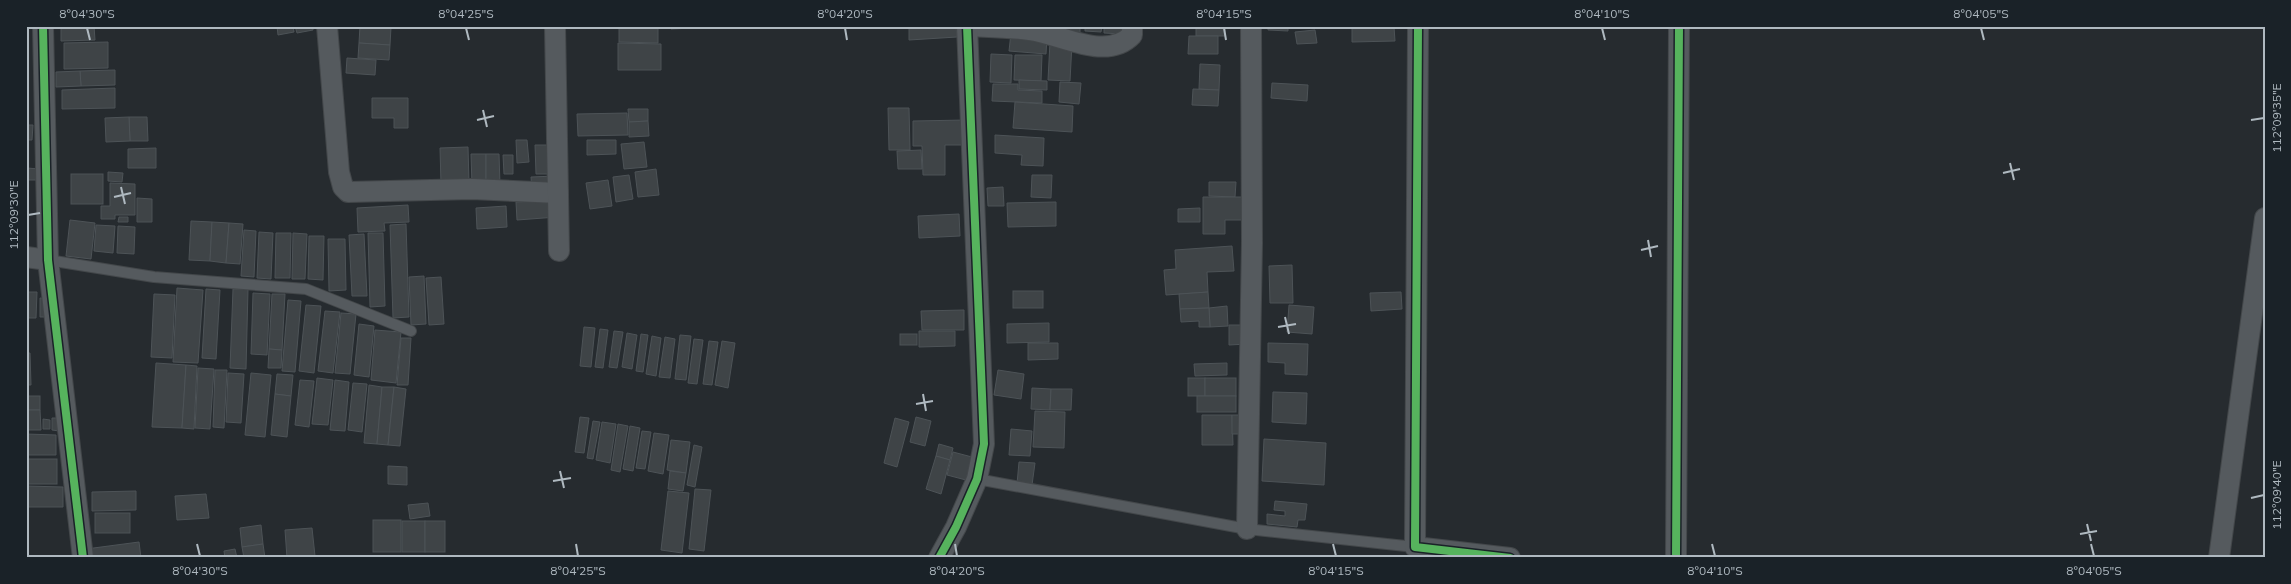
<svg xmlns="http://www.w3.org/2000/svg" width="2291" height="584" viewBox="0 0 2291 584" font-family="Mulish,sans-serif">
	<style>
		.building { fill: #3f4447; stroke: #4d5357 }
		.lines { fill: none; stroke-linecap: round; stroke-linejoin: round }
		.service-casing { stroke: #43474a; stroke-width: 12 }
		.minor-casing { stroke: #43474a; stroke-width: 22 }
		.service { stroke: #555a5e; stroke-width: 10 }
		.minor { stroke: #555a5e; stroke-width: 20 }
		.cycleway-casing { stroke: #1a2228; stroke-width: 11 }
		.cycleway { stroke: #56b35d; stroke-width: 8 }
		.ticks { fill: none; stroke: #afb9c0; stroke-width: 2 }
		.neatline { fill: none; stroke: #afb9c0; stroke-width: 2 }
		.ticks-label { font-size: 12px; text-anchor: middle; fill: #afb9c0 }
	</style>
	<rect width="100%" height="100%" fill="#262b2f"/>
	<g class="building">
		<path d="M94,26L95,40L61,41V27Z"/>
		<path d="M277,26H293L294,32L278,35Z"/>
		<path d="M295,26H313V30L297,33Z"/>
		<path d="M360,26L391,27L390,45L359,43Z"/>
		<path d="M619,26H658V43L619,42Z"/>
		<path d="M671,26H693V28L671,29Z"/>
		<path d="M909,26H956L957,37L909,40Z"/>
		<path d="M1058,26H1080V35L1058,34Z"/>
		<path d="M1085,26H1102L1101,32L1085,31Z"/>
		<path d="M1104,26H1122V34L1104,33Z"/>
		<rect x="1196" y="26" width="29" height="10"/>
		<path d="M1268,26H1288V31L1268,30Z"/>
		<path d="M1394,27L1395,41L1352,42V28Z"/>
		<path d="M1315,30L1317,43L1297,44L1295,32Z"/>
		<path d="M1011,33L1047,36L1046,54L1009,51Z"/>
		<path d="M1189,36H1218V54H1188Z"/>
		<path d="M108,42V68L64,69V43Z"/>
		<path d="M1050,42L1072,43L1070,81L1048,80Z"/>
		<path d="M359,43L390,45L389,60L358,58Z"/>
		<path d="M618,43L661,44V70H618Z"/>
		<path d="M991,54L1012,55L1011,83L990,82Z"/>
		<path d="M1015,55H1042L1041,81L1014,80Z"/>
		<path d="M347,58L376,60L375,75L346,73Z"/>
		<path d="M1200,64L1220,65L1219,90L1199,89Z"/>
		<path d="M115,70V85L81,86L80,71Z"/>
		<path d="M80,71L81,86L56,87V72Z"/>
		<path d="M1019,80L1047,81V90L1019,89Z"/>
		<path d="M1060,82L1081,83L1079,104L1059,102Z"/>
		<path d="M1272,83L1308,85L1307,101L1271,98Z"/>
		<path d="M993,84H1018V90L1042,91V103L992,101Z"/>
		<path d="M115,88V108L62,109V90Z"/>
		<path d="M1193,89L1219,90L1218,106L1192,105Z"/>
		<path d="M372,98H408V128H394V118H372Z"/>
		<path d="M1015,102L1073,106L1072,132L1013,128Z"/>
		<path d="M888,108H909L910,150H889Z"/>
		<path d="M628,109H648V121L629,122Z"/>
		<path d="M627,113L628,135L578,136L577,114Z"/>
		<path d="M129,117H147L148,141H130Z"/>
		<path d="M129,117L130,141L106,142L105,118Z"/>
		<path d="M966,120L967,145H945V175H923L922,146H913V121Z"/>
		<path d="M648,121L649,136L629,137V122Z"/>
		<path d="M26,125H33L32,140H26Z"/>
		<path d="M995,135L1044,138L1043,166L1021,165L1022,155L995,153Z"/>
		<path d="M516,140H527L529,162L517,163Z"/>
		<path d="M587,140H616V154L587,155Z"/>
		<path d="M644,142L647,167L624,169L621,144Z"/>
		<path d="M535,145H554L555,174H536Z"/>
		<path d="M468,147L469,183L441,184L440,148Z"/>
		<path d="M156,148V168H128V149Z"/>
		<path d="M921,150L922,169H898L897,151Z"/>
		<path d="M471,154H486V185H472Z"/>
		<path d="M486,154H499L500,185H486Z"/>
		<path d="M503,155H513V174H504Z"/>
		<path d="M27,168L39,169L38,180H26Z"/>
		<path d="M656,169L659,195L638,197L635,172Z"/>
		<path d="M108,172L123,173L122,182L108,181Z"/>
		<rect x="71" y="174" width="32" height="30"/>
		<path d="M629,175L633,199L616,202L613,177Z"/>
		<path d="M1032,175H1052L1051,198L1031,197Z"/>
		<path d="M556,176L557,189L532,190L531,177Z"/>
		<path d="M608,180L612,206L590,209L586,183Z"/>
		<path d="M1209,182H1236L1235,197L1209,196Z"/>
		<path d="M110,183L135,184V215H115V219H101V206H110Z"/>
		<path d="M1003,187L1004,206H988L987,188Z"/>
		<path d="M1203,197H1242V220H1225V234H1203Z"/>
		<path d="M137,198L152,199V222H137Z"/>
		<path d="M556,200L557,217L517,220L516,202Z"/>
		<path d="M1056,202V226L1008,227L1007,203Z"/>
		<path d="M408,205L409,222L384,223L385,231L358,232L357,208Z"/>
		<path d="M506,206L507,227L477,229L476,208Z"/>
		<path d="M1200,208V222H1178V209Z"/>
		<path d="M959,214L960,236L919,238L918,216Z"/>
		<path d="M119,217H128V222H118Z"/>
		<path d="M70,220L95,223L91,259L66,256Z"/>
		<path d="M191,221L212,222L210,261L189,260Z"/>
		<path d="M212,222L229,223L226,263L210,261Z"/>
		<path d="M229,223L243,224L240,264L226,263Z"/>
		<path d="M406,224L409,317L393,318L390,225Z"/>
		<path d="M96,225L115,226L113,253L94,251Z"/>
		<path d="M118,226L135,227L134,254L117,253Z"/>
		<path d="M244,230L256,231L254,277L241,276Z"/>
		<path d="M259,232L273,233L271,279L257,278Z"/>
		<path d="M276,233H291L290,278H275Z"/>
		<path d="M293,233L307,234L305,279H292Z"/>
		<path d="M368,233H383L385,306L370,307Z"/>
		<path d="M364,234L367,296H352L349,235Z"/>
		<path d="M309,236H324L323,280L308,279Z"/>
		<path d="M328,239H345L346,290L329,291Z"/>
		<path d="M1232,246L1234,271L1207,272L1208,292L1166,295L1164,270L1176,269L1175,250Z"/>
		<path d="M1292,265L1293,303H1270L1269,266Z"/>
		<path d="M424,276L426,324L411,325L409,277Z"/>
		<path d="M441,277L444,324L429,325L426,278Z"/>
		<path d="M177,288L203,290L198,363L173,362Z"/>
		<path d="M206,289L220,290L216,359L202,358Z"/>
		<path d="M233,289H248L246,369L230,368Z"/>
		<rect x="1013" y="291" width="30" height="17"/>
		<path d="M26,292H37L36,318H26Z"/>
		<path d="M1208,292L1209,308L1180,309L1179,294Z"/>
		<path d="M1401,292L1402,309L1371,311L1370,293Z"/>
		<path d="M253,293L270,294L267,355L251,354Z"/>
		<path d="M154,294L175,295L172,358L151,357Z"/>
		<path d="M272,294H285L282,350L269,349Z"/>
		<path d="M40,298L51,299V317H40Z"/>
		<path d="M288,300L301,301L295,372L282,371Z"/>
		<path d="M306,305L321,306L314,373L299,371Z"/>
		<path d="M1289,305L1314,307L1312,334L1287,332Z"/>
		<path d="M1227,306L1228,326L1210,327L1209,308Z"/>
		<path d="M1209,308L1210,327H1199V321L1181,322L1180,309Z"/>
		<path d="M964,310V330H922L921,311Z"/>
		<path d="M325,311L340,312L333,373L318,371Z"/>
		<path d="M341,313L356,314L350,374L335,373Z"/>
		<path d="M1049,323V342L1007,343V324Z"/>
		<path d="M359,324L374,326L369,377L354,375Z"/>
		<path d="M1229,325H1247V344L1229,345Z"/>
		<path d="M584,327L595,328L591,367L580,366Z"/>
		<path d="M600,329L608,330L603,368L595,367Z"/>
		<path d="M375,330L401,332L396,383L371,380Z"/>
		<path d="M614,331L623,332L617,368L609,367Z"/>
		<path d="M919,331H955V346L919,347Z"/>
		<path d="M627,333L637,335L632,369L622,367Z"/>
		<path d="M641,334L648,335L643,372L636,371Z"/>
		<rect x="900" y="334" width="17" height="11"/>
		<path d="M680,335L691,336L686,380L675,379Z"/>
		<path d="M652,336L661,338L656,376L646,374Z"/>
		<path d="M665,337L675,339L670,378L659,377Z"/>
		<path d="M401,338H411L408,385H397Z"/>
		<path d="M694,339L703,340L697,384L688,383Z"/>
		<path d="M709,341L718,342L712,385L703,384Z"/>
		<path d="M722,341L735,343L728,388L715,385Z"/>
		<path d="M1028,343H1058V359L1028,360Z"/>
		<path d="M1268,343L1308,344L1307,375L1285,374V363L1268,362Z"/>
		<path d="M269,349L282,350L281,368H268Z"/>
		<path d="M26,353H30L31,385H26Z"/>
		<path d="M156,363L186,365L182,428L152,427Z"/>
		<path d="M1227,363V375L1195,376L1194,364Z"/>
		<path d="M186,365L197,366L194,429L182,428Z"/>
		<path d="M198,368L214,369L210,429L195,428Z"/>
		<path d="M215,370H227L224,428L213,427Z"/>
		<path d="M998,370L1024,374L1021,399L994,395Z"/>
		<path d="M228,373L244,374L241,423L226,422Z"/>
		<path d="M251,373L271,375L265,437L245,435Z"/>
		<path d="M277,374L293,375L291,396L275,394Z"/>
		<path d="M317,378L333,380L328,425L312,424Z"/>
		<rect x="1188" y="378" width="17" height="18"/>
		<rect x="1205" y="378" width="31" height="18"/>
		<path d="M300,380L314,381L309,427L295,425Z"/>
		<path d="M335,380L349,382L345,431L330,430Z"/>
		<path d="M353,383L367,384L362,432L348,430Z"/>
		<path d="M369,385L382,387L377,444L364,443Z"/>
		<path d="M382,387H394L388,445L377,444Z"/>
		<path d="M394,387L406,389L400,446L388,445Z"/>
		<path d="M1032,388L1051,389L1050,410L1031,409Z"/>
		<path d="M1051,389H1072L1071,410H1050Z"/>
		<path d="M1273,392L1307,393L1306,424L1272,422Z"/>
		<path d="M275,394L291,396L287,437L271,435Z"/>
		<rect x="26" y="396" width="14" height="14"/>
		<rect x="1197" y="396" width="39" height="16"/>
		<path d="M26,410H40L41,430H26Z"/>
		<path d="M1035,411L1065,412L1064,448L1033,447Z"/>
		<path d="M1202,415H1232L1233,445H1202Z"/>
		<path d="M1232,415H1246L1247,434H1232Z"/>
		<path d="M580,417L589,418L584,453L575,452Z"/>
		<path d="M916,417L931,421L925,446L910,442Z"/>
		<path d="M52,418H60L59,431L52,430Z"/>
		<path d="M895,418L909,422L897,467L884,463Z"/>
		<path d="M43,419L50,420V429H43Z"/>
		<path d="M593,421L600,422L593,459L587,458Z"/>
		<path d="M602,422L616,424L610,463L596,460Z"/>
		<path d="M618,424L628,426L620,472L611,470Z"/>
		<path d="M630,426L640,428L633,471L623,469Z"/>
		<path d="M1011,429L1032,431L1030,456L1009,455Z"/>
		<path d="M642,431L651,432L645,469L636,468Z"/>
		<path d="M654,433L669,435L663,474L648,471Z"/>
		<path d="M26,434L56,435V455H26Z"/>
		<path d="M1264,439L1326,443L1324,485L1262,481Z"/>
		<path d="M671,440L690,442L686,473L667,470Z"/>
		<path d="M939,444L953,448L950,460L936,456Z"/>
		<path d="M694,445L702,447L695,487L687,485Z"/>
		<path d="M953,452L972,457L966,480L947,475Z"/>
		<path d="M936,456L950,460L941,494L926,489Z"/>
		<rect x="26" y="459" width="31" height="25"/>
		<path d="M1019,462L1035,463L1032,485L1017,484Z"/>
		<path d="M388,466L407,467V485L388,484Z"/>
		<path d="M670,471L686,473L683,491L668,489Z"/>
		<path d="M26,486L63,487V507H26Z"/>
		<path d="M695,489L711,490L704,551L689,549Z"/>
		<path d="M136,491V510L92,511V492Z"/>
		<path d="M668,491L689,493L682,553L661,550Z"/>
		<path d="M206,494L209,518L177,520L175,496Z"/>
		<path d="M1275,501L1307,504L1305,520H1298L1297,527L1267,524V514L1285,516V511L1274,510Z"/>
		<path d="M428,503L430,516L410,519L408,505Z"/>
		<rect x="95" y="513" width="35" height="20"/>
		<rect x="373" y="520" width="28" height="32"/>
		<rect x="402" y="521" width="23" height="31"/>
		<rect x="425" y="521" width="20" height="31"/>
		<path d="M261,525L263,544L242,547L240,528Z"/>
		<path d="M312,528L315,556L287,558L285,530Z"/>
		<path d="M139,542L141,558H88L86,549Z"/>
		<path d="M263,544L265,558H244L242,547Z"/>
		<path d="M235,549L237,558H225L224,551Z"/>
	</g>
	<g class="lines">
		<g class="service-casing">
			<g id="service">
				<path d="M48,260L154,277L306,289L411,331"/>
				<path d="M977,479L1247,529L1415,547"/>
			</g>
		</g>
		<g class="minor-casing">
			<g id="minor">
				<path d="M43,26L48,260L83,558"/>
				<path d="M327,26L339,172L343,187L348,192L472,189L558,193"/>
				<path d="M555,26L559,251"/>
				<path d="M968,26C988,27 1009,27 1030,30C1061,34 1106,62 1132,35V26"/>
				<path d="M1418,26L1415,547L1510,558"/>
				<path d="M26,257L48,260"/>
				<path d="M1247,529L1252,243L1251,26"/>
				<path d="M939,558L956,527L977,479L984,444L967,26"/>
				<path d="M1676,558L1679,26"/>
				<path d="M2219,558L2265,218"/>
			</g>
		</g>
		<use href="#service" class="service"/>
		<use href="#minor" class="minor"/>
		<g class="cycleway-casing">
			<g id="cycleway">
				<path d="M43,26L48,260L83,558"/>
				<path d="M1418,26L1415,547L1510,558"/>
				<path d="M939,558L956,527L977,479L984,444L967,26"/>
				<path d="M1676,558L1679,26"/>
			</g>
		</g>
		<use href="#cycleway" class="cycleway"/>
	</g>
	<path class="ticks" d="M87,28L90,40M466,28L469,40M845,28L847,40M1224,28L1226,40M1602,28L1605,40M1981,28L1984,40M483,110L487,127M477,120L494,116M2251,120L2264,118M2010,163L2014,180M2003,173L2020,169M121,187L125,204M114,197L131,193M28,215L40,213M1648,240L1651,257M1641,250L1658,246M1285,317L1289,334M1278,327L1296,324M923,394L926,411M916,404L933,401M560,471L564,488M553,481L571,478M2251,498L2264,495M2087,524L2091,541M2080,534L2097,531M197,544L200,556M576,544L578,556M955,544L957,556M1333,544L1336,556M1712,544L1715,556M2091,544L2094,556"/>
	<rect width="2291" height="584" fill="none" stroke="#1a2228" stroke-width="55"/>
	<rect x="28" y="28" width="2236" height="528" class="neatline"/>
	<g class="ticks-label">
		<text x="87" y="18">8°04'30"S</text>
		<text x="466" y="18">8°04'25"S</text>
		<text x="845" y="18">8°04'20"S</text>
		<text x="1224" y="18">8°04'15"S</text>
		<text x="1602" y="18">8°04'10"S</text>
		<text x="1981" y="18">8°04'05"S</text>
		<text transform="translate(2277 118) rotate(-90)" y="4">112°09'35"E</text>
		<text transform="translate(14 215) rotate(-90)" y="4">112°09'30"E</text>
		<text transform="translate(2277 495) rotate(-90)" y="4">112°09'40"E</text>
		<text x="200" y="575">8°04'30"S</text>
		<text x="578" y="575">8°04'25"S</text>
		<text x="957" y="575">8°04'20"S</text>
		<text x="1336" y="575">8°04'15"S</text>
		<text x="1715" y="575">8°04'10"S</text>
		<text x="2094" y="575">8°04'05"S</text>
	</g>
</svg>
